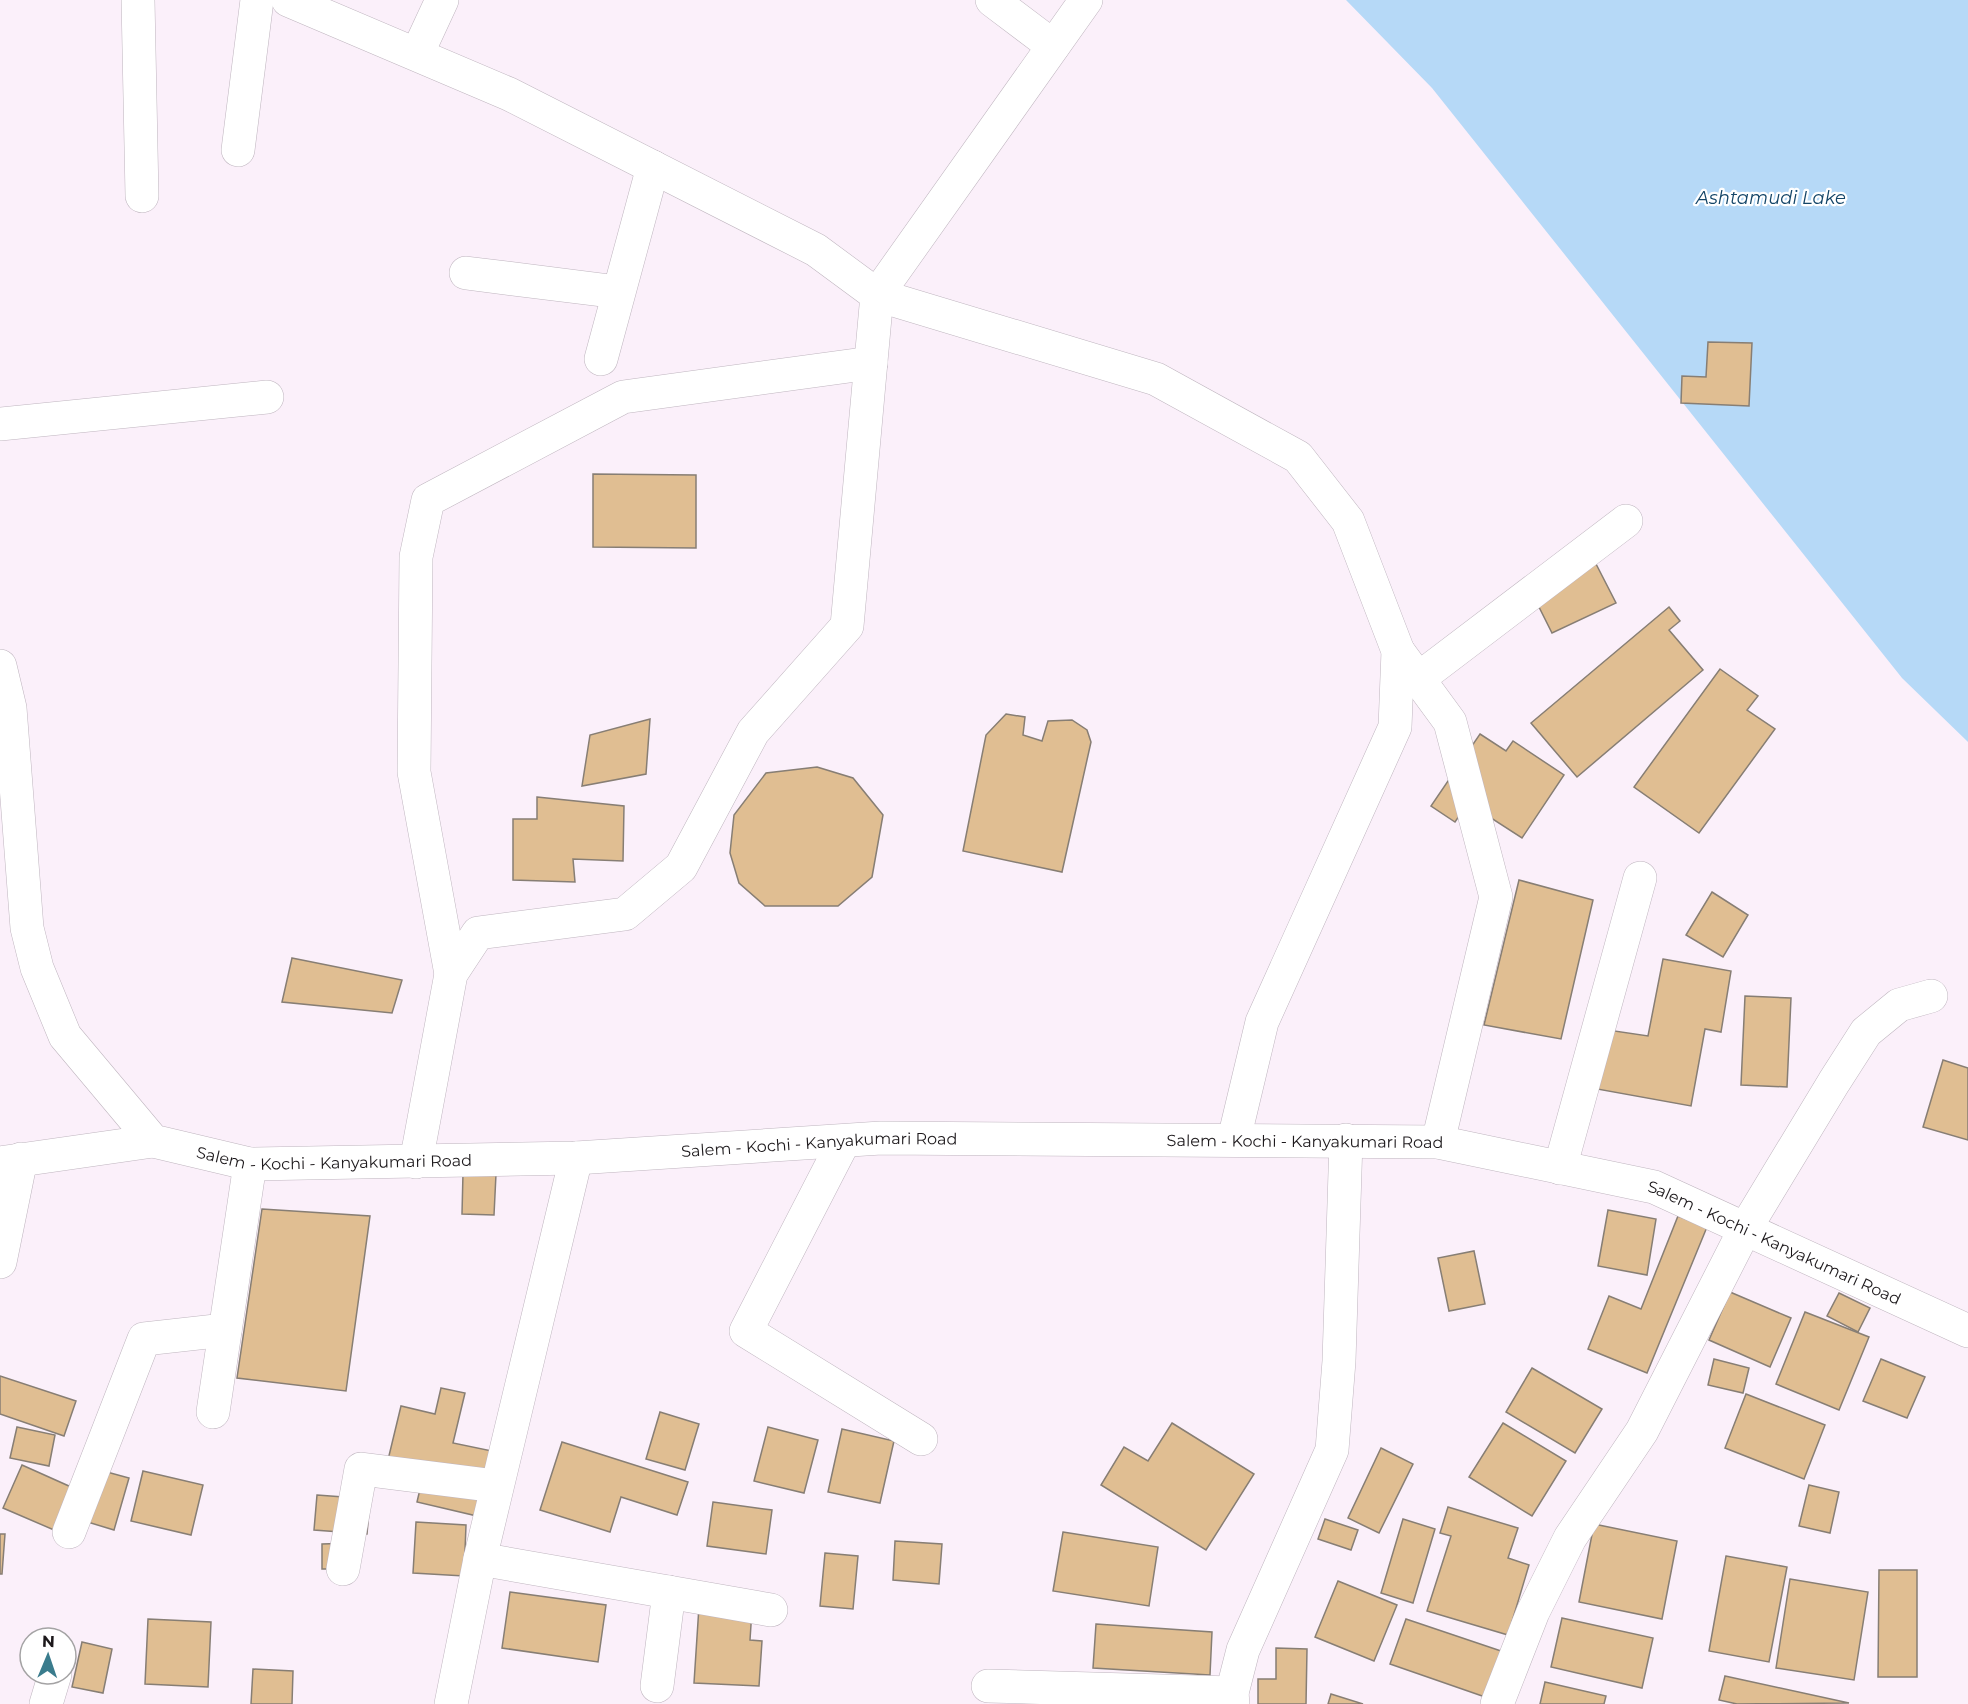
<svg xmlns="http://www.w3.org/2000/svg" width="1968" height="1704" viewBox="0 0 1968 1704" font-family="Montserrat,sans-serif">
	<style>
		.water { fill: #b6d9f7 }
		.building { fill: #e0be92; stroke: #877e74; stroke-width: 1.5 }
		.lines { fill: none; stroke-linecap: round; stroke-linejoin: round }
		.street-casing { stroke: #bfb5bf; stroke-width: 34 }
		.primary-casing { stroke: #bfb5bf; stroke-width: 34 }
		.street { stroke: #fff; stroke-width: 33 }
		.primary { stroke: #fff; stroke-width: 33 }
		.labels { text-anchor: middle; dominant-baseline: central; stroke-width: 4.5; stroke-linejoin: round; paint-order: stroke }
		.street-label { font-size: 16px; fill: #1c181b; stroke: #fff }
		.water-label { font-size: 18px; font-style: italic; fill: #134568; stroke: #fff }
	</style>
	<rect width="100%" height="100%" fill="#fbf0fa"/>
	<path class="water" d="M1346,0H1968V742L1902,678L1432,88Z"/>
	<g class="building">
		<path d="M1708,342L1752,343L1749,406L1681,403L1682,376L1706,377Z"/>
		<path d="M593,474L696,475V548L593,547Z"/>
		<path d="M1594,560L1616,603L1552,633L1531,591Z"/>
		<path d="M1669,607L1680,621L1669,630L1703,670L1577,777L1531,723Z"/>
		<path d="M1720,669L1758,696L1747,710L1775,729L1699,833L1634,787Z"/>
		<path d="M1006,714L1025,717L1023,735L1042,741L1048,721L1072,720L1087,730L1091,742L1062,872L963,851L986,735Z"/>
		<path d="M650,719L646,774L582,786L590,735Z"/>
		<path d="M1480,734L1506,751L1513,741L1564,775L1522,838L1468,803L1455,822L1431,806Z"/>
		<path d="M817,767L853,778L883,815L872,877L838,906H765L739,883L730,853L734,815L766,773Z"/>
		<path d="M537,797L624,806L623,861L573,859L575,882L513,880V819H537Z"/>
		<path d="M1519,880L1593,900L1561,1039L1484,1025Z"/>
		<path d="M1712,892L1748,915L1723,957L1686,935Z"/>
		<path d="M292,958L402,980L392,1013L282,1002Z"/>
		<path d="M1663,959L1731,971L1721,1032L1705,1029L1691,1106L1597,1089L1608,1030L1648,1036Z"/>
		<path d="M1745,996L1791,998L1787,1087L1741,1085Z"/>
		<path d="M1943,1060L1968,1068V1140L1923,1127Z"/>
		<path d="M463,1173L496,1174L494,1215L462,1214Z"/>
		<path d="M262,1209L370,1216L346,1391L237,1378Z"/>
		<path d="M1608,1210L1656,1219L1647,1275L1598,1266Z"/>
		<path d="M1678,1216L1707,1227L1647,1373L1588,1349L1609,1296L1641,1309Z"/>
		<path d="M1474,1251L1485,1304L1449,1311L1438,1258Z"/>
		<path d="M1730,1292L1791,1318L1770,1367L1709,1340Z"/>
		<path d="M1839,1293L1870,1308L1858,1332L1827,1316Z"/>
		<path d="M1805,1312L1869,1337L1839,1410L1776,1384Z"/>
		<path d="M1714,1359L1749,1368L1743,1393L1708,1385Z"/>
		<path d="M1881,1359L1925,1377L1907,1418L1863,1401Z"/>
		<path d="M1532,1368L1602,1409L1575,1453L1506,1412Z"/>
		<path d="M0,1376L76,1401L64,1436L0,1414Z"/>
		<path d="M441,1388L465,1393L453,1443L492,1451L477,1516L417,1502L424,1472L387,1464L401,1406L435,1414Z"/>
		<path d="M1746,1394L1825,1425L1804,1479L1725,1448Z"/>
		<path d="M660,1412L699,1424L685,1470L646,1459Z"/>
		<path d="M1172,1423L1254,1474L1206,1550L1101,1485L1124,1447L1148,1461Z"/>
		<path d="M1503,1423L1566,1461L1532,1516L1469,1477Z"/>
		<path d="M17,1427L55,1435L49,1466L10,1458Z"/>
		<path d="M768,1427L818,1440L804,1493L754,1481Z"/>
		<path d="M842,1429L894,1441L880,1503L828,1492Z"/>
		<path d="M562,1442L688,1482L677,1515L621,1497L610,1532L540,1510Z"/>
		<path d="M1381,1448L1413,1464L1379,1533L1348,1518Z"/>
		<path d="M22,1465L80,1491L61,1533L3,1508Z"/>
		<path d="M96,1469L129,1478L114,1530L81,1520Z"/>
		<path d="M143,1471L203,1485L191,1535L131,1521Z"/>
		<path d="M1809,1485L1839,1492L1830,1533L1799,1526Z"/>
		<path d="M317,1495L370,1499L367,1534L314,1530Z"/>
		<path d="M713,1502L772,1510L766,1554L707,1546Z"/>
		<path d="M1448,1507L1518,1528L1508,1558L1529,1565L1508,1635L1427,1611L1451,1536L1440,1533Z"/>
		<path d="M1325,1519L1358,1530L1351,1550L1318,1539Z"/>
		<path d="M1403,1519L1435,1529L1413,1603L1381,1593Z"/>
		<path d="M416,1522L466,1525L464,1576L413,1573Z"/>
		<path d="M1594,1524L1677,1541L1662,1619L1579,1602Z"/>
		<path d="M1063,1532L1158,1547L1149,1606L1053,1591Z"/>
		<path d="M0,1534H5L2,1574H0Z"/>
		<path d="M895,1541L942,1544L939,1584L893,1580Z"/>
		<path d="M353,1543V1569H322V1544Z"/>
		<path d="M825,1553L858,1556L853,1609L820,1606Z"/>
		<path d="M1726,1556L1787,1567L1769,1662L1709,1651Z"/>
		<path d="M1879,1570H1917V1677H1878Z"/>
		<path d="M1790,1579L1868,1592L1854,1680L1776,1668Z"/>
		<path d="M1338,1581L1397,1605L1374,1661L1315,1637Z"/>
		<path d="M700,1591L753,1594L750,1640L762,1641L759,1686L694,1683Z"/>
		<path d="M510,1592L606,1605L598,1662L502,1648Z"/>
		<path d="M1562,1618L1653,1638L1642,1688L1551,1667Z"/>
		<path d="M148,1619L211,1622L208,1687L145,1684Z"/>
		<path d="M1406,1619L1504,1652L1488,1698L1390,1664Z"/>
		<path d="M1096,1624L1212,1632L1210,1675L1093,1668Z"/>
		<path d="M82,1642L112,1649L103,1693L72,1687Z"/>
		<path d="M1276,1648L1307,1649L1306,1704H1258V1679H1276Z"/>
		<path d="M253,1669L293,1671L292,1704H251Z"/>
		<path d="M1725,1676L1849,1703L1737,1704L1719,1700Z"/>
		<path d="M1545,1682L1606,1696L1604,1704H1540Z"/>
		<path d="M1331,1694L1363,1704H1328Z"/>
	</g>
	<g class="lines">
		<g class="street-casing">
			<g id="street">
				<path d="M138,0L142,196"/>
				<path d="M288,0L509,94L816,250L877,295L847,626L753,732L681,867L625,914L478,933L451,974L416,1162"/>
				<path d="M992,0L1053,46"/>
				<path d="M1086,0L877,295L1156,379L1298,457L1348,521L1398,651L1395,727L1262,1022L1234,1139"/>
				<path d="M417,54L442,0"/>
				<path d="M238,150L257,0"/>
				<path d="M466,273L618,292"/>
				<path d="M601,359L653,167"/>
				<path d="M0,424L267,397"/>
				<path d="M1398,651L1450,722L1496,897L1438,1142"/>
				<path d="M1418,679L1626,521"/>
				<path d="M451,974L414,772L416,557L428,500L623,397L871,363"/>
				<path d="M844,1141L746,1331L921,1439"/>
				<path d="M576,1158L480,1559L771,1610"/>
				<path d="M0,1163L153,1141"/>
				<path d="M1560,1168L1640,878"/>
				<path d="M0,1262L21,1159"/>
				<path d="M213,1412L250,1164"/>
				<path d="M69,1532L144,1339L225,1330"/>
				<path d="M343,1569L361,1469L496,1486"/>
				<path d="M657,1686L669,1592"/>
				<path d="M988,1686L1232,1693"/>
				<path d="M46,1704L55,1674"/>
				<path d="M451,1704L480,1559"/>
				<path d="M1233,1704L1232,1693L1243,1650L1332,1450L1339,1361L1346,1140"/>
				<path d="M1497,1704L1533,1612L1570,1538L1642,1431L1745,1229L1834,1082L1866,1032L1899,1005L1931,996"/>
			</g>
		</g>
		<g class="primary-casing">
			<g id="primary">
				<path id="s1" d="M0,666L10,708L27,928L37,968L65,1036L153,1141L250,1164L576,1158L881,1138L1438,1142L1654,1187L1968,1331"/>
			</g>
		</g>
		<use href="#street" class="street"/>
		<use href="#primary" class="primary"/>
	</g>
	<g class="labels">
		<g class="street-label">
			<text stroke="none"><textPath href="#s1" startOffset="1671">Salem - Kochi - Kanyakumari Road</textPath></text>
			<text stroke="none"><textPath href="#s1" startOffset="1185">Salem - Kochi - Kanyakumari Road</textPath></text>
			<text stroke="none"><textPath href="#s1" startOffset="699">Salem - Kochi - Kanyakumari Road</textPath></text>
			<text stroke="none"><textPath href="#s1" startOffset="2157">Salem - Kochi - Kanyakumari Road</textPath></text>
		</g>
		<g class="water-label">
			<text x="1771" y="198">Ashtamudi Lake</text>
		</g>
	</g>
	<g transform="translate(48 1656) rotate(2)"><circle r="28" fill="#ffffff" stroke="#a4a3a4" stroke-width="1.5"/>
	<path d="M0-4.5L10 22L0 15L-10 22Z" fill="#3a7c8d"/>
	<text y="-9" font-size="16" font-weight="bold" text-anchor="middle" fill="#1c181b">N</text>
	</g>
</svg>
